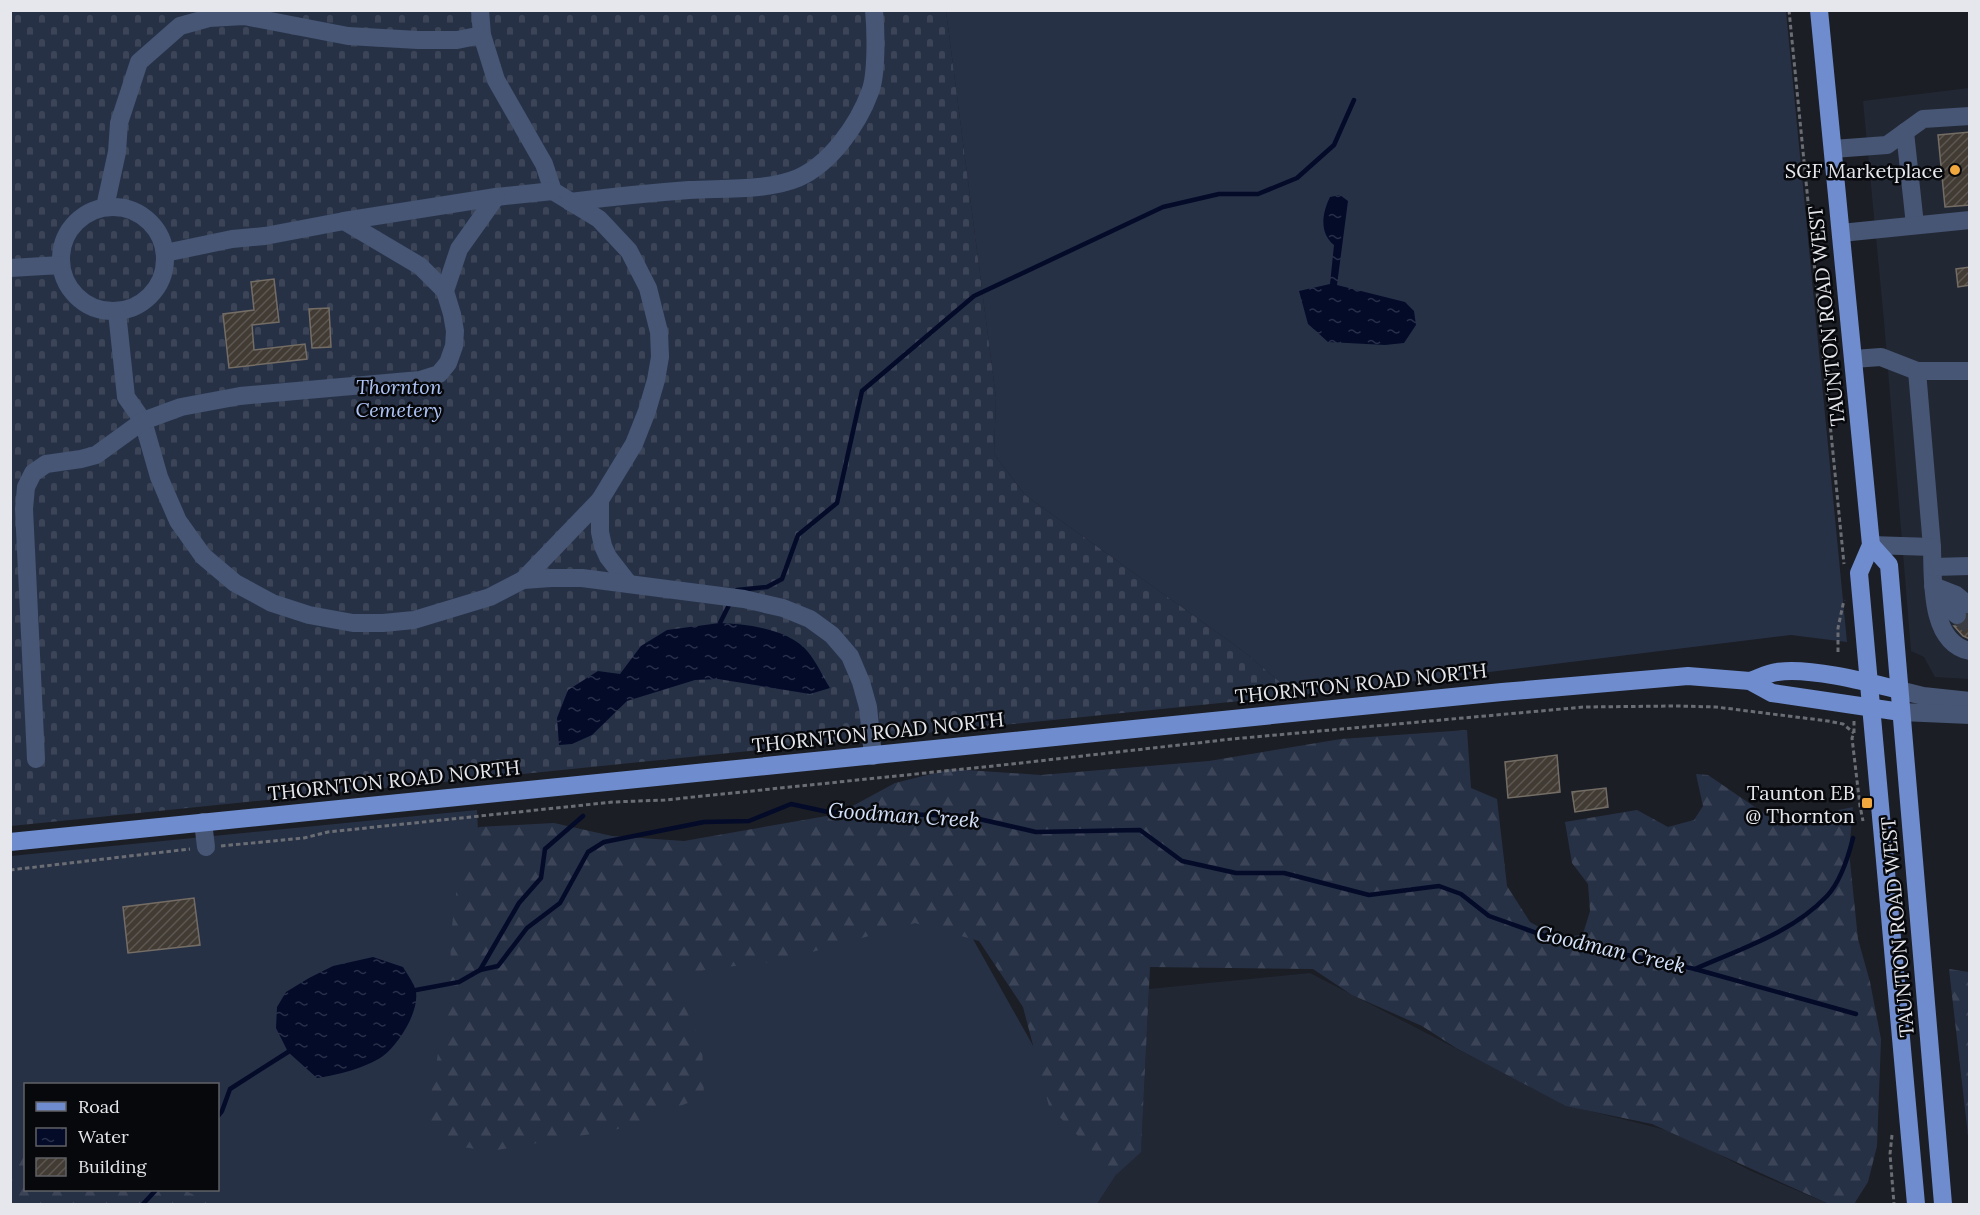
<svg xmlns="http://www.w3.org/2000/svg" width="1980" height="1215" viewBox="0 0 1980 1215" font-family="Lora,serif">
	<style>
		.built { fill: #222734 }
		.grass { fill: #273146; fill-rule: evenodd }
		.forest { fill: url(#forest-firs) }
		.cemetery { fill: url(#cemetery-stones) }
		.water { fill: url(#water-ripples) }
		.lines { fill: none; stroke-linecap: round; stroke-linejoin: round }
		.stream { stroke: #030b29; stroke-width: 4.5 }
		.building { fill: url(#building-hatch); stroke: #746d65; stroke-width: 1.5 }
		.minor-tunnel { stroke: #393c43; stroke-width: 18; stroke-dasharray: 18 9; stroke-linecap: butt }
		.path { stroke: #6a6d73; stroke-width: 3; stroke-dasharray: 4.5 3; stroke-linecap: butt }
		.minor { stroke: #475675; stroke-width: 18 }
		.major { stroke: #6f8cce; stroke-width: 18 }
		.poi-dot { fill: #efa73e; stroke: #07080b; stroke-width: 2 }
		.labels { text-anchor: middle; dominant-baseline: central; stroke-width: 5; stroke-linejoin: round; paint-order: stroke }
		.poi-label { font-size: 20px; fill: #e5e7ec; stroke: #07080b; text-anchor: end }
		.street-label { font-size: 20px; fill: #e5e7ec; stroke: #07080b }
		.park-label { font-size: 20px; font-style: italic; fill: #aec4f6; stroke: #07080b }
		.water-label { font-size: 21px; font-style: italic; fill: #d4e1fa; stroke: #07080b }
	</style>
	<defs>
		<pattern id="forest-firs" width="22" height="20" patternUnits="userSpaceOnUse" patternTransform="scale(1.5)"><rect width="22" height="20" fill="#273146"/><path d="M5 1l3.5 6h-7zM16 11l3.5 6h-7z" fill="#3c4558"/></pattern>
		<pattern id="cemetery-stones" width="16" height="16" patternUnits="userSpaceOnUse" patternTransform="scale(1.5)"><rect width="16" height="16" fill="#273146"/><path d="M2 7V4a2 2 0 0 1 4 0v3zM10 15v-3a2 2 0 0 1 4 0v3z" fill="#3c4558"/></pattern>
		<pattern id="water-ripples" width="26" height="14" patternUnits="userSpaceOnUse" patternTransform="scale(1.5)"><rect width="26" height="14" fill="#030b29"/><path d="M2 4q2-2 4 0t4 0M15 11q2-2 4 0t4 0" fill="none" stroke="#282f48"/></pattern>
		<pattern id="building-hatch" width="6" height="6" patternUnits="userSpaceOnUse" patternTransform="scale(1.5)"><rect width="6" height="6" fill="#413b34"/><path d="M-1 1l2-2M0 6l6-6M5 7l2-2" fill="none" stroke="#5c5752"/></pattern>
	</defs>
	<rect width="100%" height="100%" fill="#1b1e25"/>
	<g class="built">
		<path d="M1969,88V679L1935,677L1924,657L1911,651L1884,321L1863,101Z"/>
		<path d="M1310,973L1566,1105L1678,1133L1751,1171L1829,1204H1097L1116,1175L1141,1151L1149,989Z"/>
	</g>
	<g class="grass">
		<path d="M946,11H1786L1847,642L1791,635L1309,694L1281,683L1243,651L1025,495L994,454L996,398Z"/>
		<path d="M477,810L485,974L660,946L960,916L1062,1097L1116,1175L1097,1204H11V856ZM26,1084H218V1190H26Z"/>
	</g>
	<g class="forest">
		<path d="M1467,730L1471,788L1497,799L1507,886L1530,922L1548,932L1564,938L1583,934L1590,911L1588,884L1572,863L1565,822L1637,810L1668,827L1694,820L1703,806L1696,774L1708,775L1784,827L1834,811L1853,807L1849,852L1858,939L1870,982L1881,1039L1877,1146L1868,1182L1854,1204H1829L1652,1124L1566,1106L1456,1048L1422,1026L1352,995L1313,969L1150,967L1141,1152L1116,1175L1049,1106L1023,1007L979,941L915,923L780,961L708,969L672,980L702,1044L704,1097L615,1130L491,1151L447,1145L426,1124L450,983L451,934L463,839L479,827L554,823L612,836L684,841L838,814L895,783L951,769L1041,775L1209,761L1341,739Z"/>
		<path d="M1949,969L1969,972V1144Z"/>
		<path d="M25,1153L26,1190H184L212,1204H11V1177L17,1156Z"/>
	</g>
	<path class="cemetery" d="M11,11H946L996,398L994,454L1025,495L1243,651L1281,683L1309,694L11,826Z"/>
	<g class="water">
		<path d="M1340,195L1348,201L1337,285L1405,302L1414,311L1416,325L1404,343L1385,345L1328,342L1308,324L1299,291L1330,284L1334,245C1319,233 1322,213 1330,197Z"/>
		<path d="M720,623C747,624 790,629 808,652C817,663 823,677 830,688L810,694L718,679L695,680L627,701L592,735L572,744L559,745L557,718L568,690L598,671L620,674L641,646L667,630Z"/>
		<path d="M373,957L403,967C407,974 415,984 416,992C419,1012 399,1044 383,1056C366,1068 337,1075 317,1078L288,1052L276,1028L277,1007L286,992L309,978L333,966Z"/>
	</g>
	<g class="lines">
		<g class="stream">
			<path d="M737,590L767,587L782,579L798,535L837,503L862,391L974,296L1163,207L1219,194H1258L1297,178L1334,145L1354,100"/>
			<path d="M720,623L730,603"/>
			<path d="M1695,969C1740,949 1792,933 1827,896C1841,881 1848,858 1853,838"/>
			<path d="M480,970L519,903L541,878L545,849L583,816"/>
			<path d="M416,990L459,982L480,970L498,966L527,928L560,903L588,852L604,842L704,822L749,821L791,804L828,812L966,816L1036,832L1140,830L1182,861L1236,873H1284L1369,895L1439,886L1461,894L1489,916L1559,941L1695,969L1856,1014"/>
			<path d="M218,1116L222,1111L230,1089L288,1052"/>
			<path d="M143,1204L156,1190"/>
		</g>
	</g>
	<g class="building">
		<path d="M1970,132V205L1945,207L1938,135Z"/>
		<path d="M1970,267V285L1958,287L1956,269Z"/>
		<path d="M274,279L279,322L252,325L254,350L305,344L307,359L229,368L223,314L254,310L251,282Z"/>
		<path d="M329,308L331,347L312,348L309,309Z"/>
		<path d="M1968,615H1970V639L1963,636L1954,626H1960L1965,623Z"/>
		<path d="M1557,755L1560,792L1508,798L1505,762Z"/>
		<path d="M1606,788L1608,807L1575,812L1572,792Z"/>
		<path d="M194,898L200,945L128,953L123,907Z"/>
	</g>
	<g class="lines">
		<path class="minor-tunnel" d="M1957,615L1970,625"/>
		<g class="path">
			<path d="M1789,10L1844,564"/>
			<path d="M1838,652V628L1844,600"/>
			<path d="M1854,721V733L1852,738L1860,806L1863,821"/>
			<path d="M221,846L304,838L328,832L613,802L665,800L1012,764L1232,739L1584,707L1677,706L1716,707L1828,721L1843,724L1854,733"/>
			<path d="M10,870L190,849"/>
			<path d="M1892,1135L1890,1154L1894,1204"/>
		</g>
		<g class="minor">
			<path d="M480,10L482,35L496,80L544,164L553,191L599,219L629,251L648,288L659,332L660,357L656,380L647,411L634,444L600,500V532L603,546L608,557L629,584"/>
			<path d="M1905,132L1915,225"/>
			<path d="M1833,149L1887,145L1923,119L1970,116"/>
			<path d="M570,202C610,197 649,193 689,190C722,188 767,191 798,178C830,164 858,125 870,92C877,75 876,30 874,10"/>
			<path d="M105,207L117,152L119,123L139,62L180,26L209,18L244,16L348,36L418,40H457L482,35"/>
			<circle cx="113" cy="259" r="52"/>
			<path d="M344,221L420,266L445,291"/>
			<path d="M1841,233L1970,220"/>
			<path d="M165,253L232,239L265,236L344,221L496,197L553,191"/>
			<path d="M10,268L61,265"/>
			<path d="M117,312L126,397L143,421L159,477L178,521L203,556L235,583L272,603L309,615L353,623H383L414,620L490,597L523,580L551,578H582L744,599L783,608L810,619L832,635L850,656L861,682L868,707L873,756"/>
			<path d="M1853,359L1881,357L1917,371H1970"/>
			<path d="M1917,371L1932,547"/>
			<path d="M1871,545L1932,547C1933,579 1929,643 1970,651"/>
			<path d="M1933,567L1970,566"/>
			<path d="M523,580L600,500"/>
			<path d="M1933,586L1956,595L1967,604"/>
			<path d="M1935,597L1957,615"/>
			<path d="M1899,690L1923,696L1970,701"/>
			<path d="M1901,712L1970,715"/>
			<path d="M36,759L24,509L26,487L33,473L46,464L81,459L96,455L143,421L181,407L240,396L420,380L439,374L448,363L454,346L455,331L452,314L445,291L459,249L496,197"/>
			<path d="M203,822L206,847"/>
		</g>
		<g class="major">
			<path d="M1819,10L1871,545L1859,573L1916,1204"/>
			<path d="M1871,545L1889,565L1943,1204"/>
			<path d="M1750,681C1759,678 1768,673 1777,672C1809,667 1867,682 1899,690"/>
			<path d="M10,842L1502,692L1688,676L1750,681L1772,693L1901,712"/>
		</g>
	</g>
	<g class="poi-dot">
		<circle cx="1955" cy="170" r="6"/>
		<rect x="1861" y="797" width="12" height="12" rx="3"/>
	</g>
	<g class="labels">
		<g class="poi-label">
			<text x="1943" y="170">SGF Marketplace</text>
			<text x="1855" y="792">Taunton EB<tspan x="1855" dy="23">@ Thornton</tspan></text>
		</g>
		<g class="street-label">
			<text transform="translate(1826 316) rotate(-96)">TAUNTON ROAD WEST</text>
			<text transform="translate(1361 683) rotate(-6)">THORNTON ROAD NORTH</text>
			<text transform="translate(878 732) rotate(-6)">THORNTON ROAD NORTH</text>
			<text transform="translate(394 780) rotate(-6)">THORNTON ROAD NORTH</text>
			<text transform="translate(1897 927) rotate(-95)">TAUNTON ROAD WEST</text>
		</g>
		<g class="park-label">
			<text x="399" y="386">Thornton<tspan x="399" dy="23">Cemetery</tspan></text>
		</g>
		<g class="water-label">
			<text transform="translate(904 815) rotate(4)">Goodman Creek</text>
			<text transform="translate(1611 949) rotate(13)">Goodman Creek</text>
		</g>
	</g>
	<rect width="1980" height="1215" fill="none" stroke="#e5e7ec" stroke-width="24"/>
	<rect x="24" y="1083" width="195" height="108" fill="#07080b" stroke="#606165" stroke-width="1.5"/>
	<rect x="36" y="1102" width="30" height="9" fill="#6f8cce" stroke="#606165" stroke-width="1.5"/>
	<text x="78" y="1113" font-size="18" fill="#e5e7ec">Road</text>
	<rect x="36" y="1128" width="30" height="18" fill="url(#water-ripples)" stroke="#606165" stroke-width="1.5"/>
	<text x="78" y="1143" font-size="18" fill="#e5e7ec">Water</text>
	<rect x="36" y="1158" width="30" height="18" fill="url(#building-hatch)" stroke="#606165" stroke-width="1.5"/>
	<text x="78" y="1173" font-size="18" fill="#e5e7ec">Building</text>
</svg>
